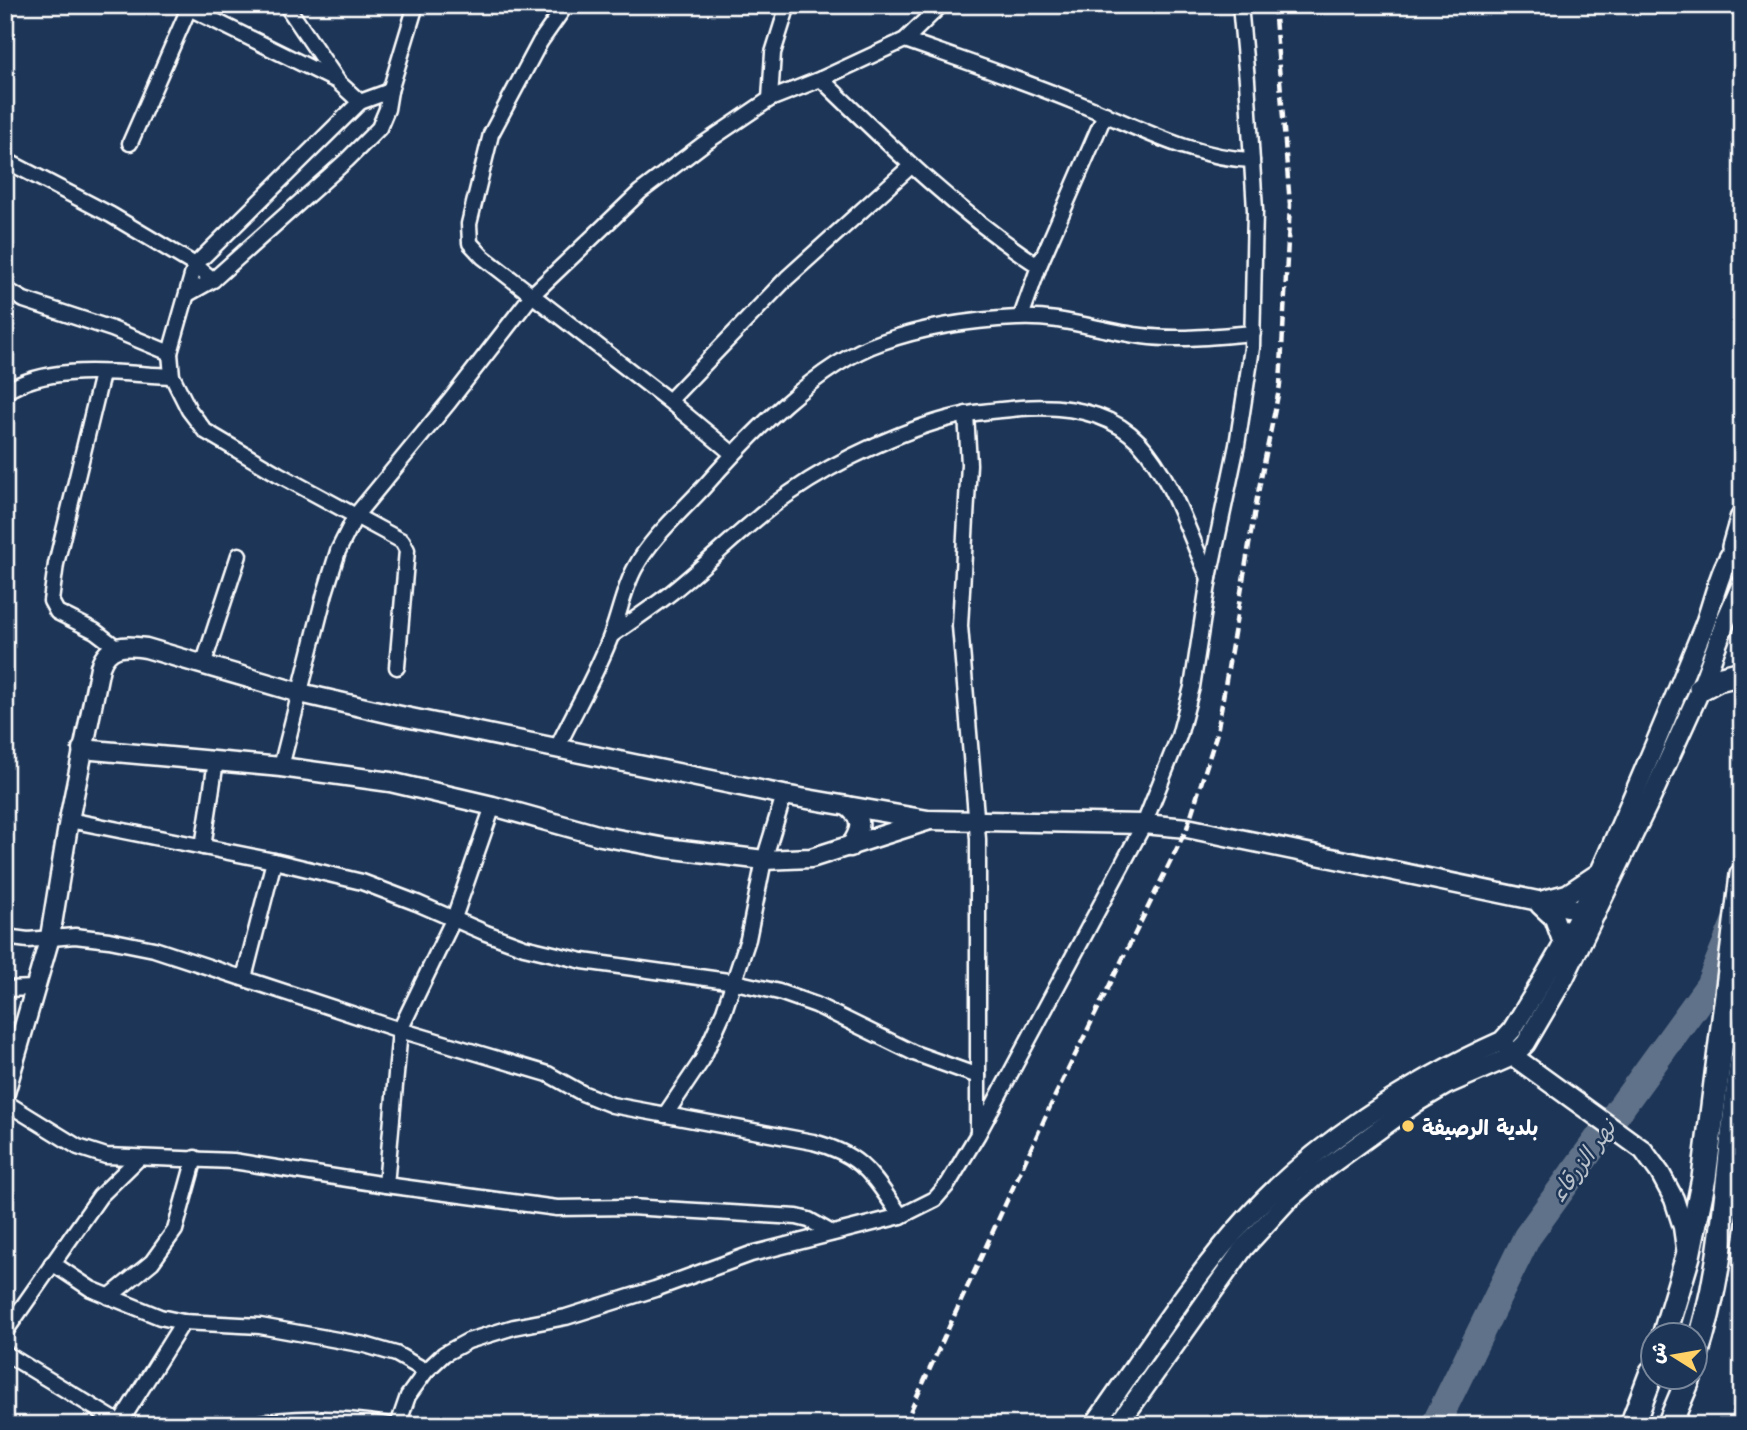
<svg xmlns="http://www.w3.org/2000/svg" width="1747" height="1430" viewBox="0 0 1747 1430" font-family="Mali,'Playpen Sans Arabic',sans-serif">
	<style>
		.lines { fill: none; stroke-linecap: round; stroke-linejoin: round }
		.river { stroke: #617289; stroke-width: 28 }
		.minor-casing { stroke: #fff; stroke-width: 19 }
		.tertiary-casing { stroke: #fff; stroke-width: 23 }
		.primary-casing { stroke: #fff; stroke-width: 28 }
		.minor { stroke: #1d3557; stroke-width: 14 }
		.tertiary { stroke: #1d3557; stroke-width: 18 }
		.primary { stroke: #1d3557; stroke-width: 23 }
		.rail { stroke: #fff; stroke-width: 4.5; stroke-dasharray: 10 5; stroke-linecap: butt }
		.poi-dot { fill: #ffd166; stroke: #1d3557; stroke-width: 2.5 }
		.labels { text-anchor: middle; dominant-baseline: central; stroke-width: 5; stroke-linejoin: round; paint-order: stroke }
		.poi-label { font-size: 21px; font-weight: bold; fill: #fff; stroke: #1d3557; text-anchor: start }
		.water-label { font-size: 23px; font-style: italic; fill: #b8c0ca; stroke: #1d3557 }
	</style>
	<rect width="100%" height="100%" fill="#1d3557"/>
	<filter id="ink" filterUnits="userSpaceOnUse"><feTurbulence type="fractalNoise" baseFrequency=".0143" numOctaves="2"/><feDisplacementMap in="SourceGraphic" scale="14" xChannelSelector="R" yChannelSelector="G"/><feConvolveMatrix kernelMatrix="1 2 1 2 8 2 1 2 1" color-interpolation-filters="sRGB"/></filter>
	<g filter="url(#ink)">
		<g class="lines">
			<path class="river" d="M1435,1425L1527,1237L1709,986L1734,925"/>
			<g class="minor-casing">
				<g id="minor">
					<path d="M183,5L337,81L360,102"/>
					<path d="M286,5L337,80"/>
					<path d="M566,5L540,42L491,134L469,224L470,243L483,257L669,401L733,454"/>
					<path d="M905,40C962,60 1019,79 1075,102C1132,124 1190,158 1252,160"/>
					<path d="M821,79C890,146 958,213 1039,266"/>
					<path d="M390,91L360,102L195,265L170,353L172,376L189,410L205,431L278,474L402,541L407,550L397,667"/>
					<path d="M770,99L773,53L788,5"/>
					<path d="M130,143L189,8"/>
					<path d="M5,160L111,215L195,265L213,280"/>
					<path d="M5,289L24,300L112,329L170,353"/>
					<path d="M188,294L213,280L347,160L379,128L387,109L390,91L416,5"/>
					<path d="M1021,317L1039,266L1105,114"/>
					<path d="M102,374L56,564L51,601L57,612L95,631L116,647"/>
					<path d="M5,392C52,362 120,374 172,376"/>
					<path d="M669,401L787,278L911,166"/>
					<path d="M966,414L969,464L960,626L978,839V1132"/>
					<path d="M612,635C632,621 653,607 672,592C712,560 748,522 790,493C837,460 912,425 968,414C985,411 1003,410 1021,408C1063,405 1108,410 1139,442C1173,479 1188,533 1209,578"/>
					<path d="M203,665L239,555"/>
					<path d="M557,748C575,710 598,672 612,633C620,612 624,588 635,568C651,538 680,513 703,488C748,437 817,364 882,342C924,327 972,320 1017,318C1059,315 1100,331 1142,336C1179,341 1215,336 1253,333"/>
					<path d="M281,767L325,593L338,551L356,515L449,402L533,294L640,192L702,145L770,99L821,79L905,40L941,5"/>
					<path d="M69,820L274,861L362,882L417,903L486,933L524,947L583,961L735,982L779,992L816,1005L914,1053L978,1076"/>
					<path d="M203,847L216,761"/>
					<path d="M5,937L28,940L75,936L109,940L154,949L400,1030L548,1074L582,1093L612,1105L813,1142C864,1155 872,1176 901,1216"/>
					<path d="M244,978L274,861"/>
					<path d="M5,989L35,988"/>
					<path d="M5,1102L78,1147L106,1156L233,1161L386,1185L557,1208L630,1207L797,1217L809,1220L832,1233"/>
					<path d="M665,1115L702,1060L724,1011L748,939L764,860L784,795"/>
					<path d="M386,1185L400,1030L454,918L493,806"/>
					<path d="M52,1263L91,1289L160,1317L183,1322L260,1326L365,1345L396,1354L426,1371"/>
					<path d="M109,1297L152,1262L175,1230L195,1158"/>
					<path d="M5,1332L100,1196L139,1158"/>
					<path d="M5,1353L123,1425"/>
					<path d="M120,1423L183,1322"/>
					<path d="M250,1425C296,1415 344,1418 389,1425"/>
					<path d="M398,1425L408,1396L426,1371L444,1354L468,1341L514,1327L566,1317L655,1289L751,1254L901,1216L935,1199L948,1184L978,1134L1144,824L1179,736L1192,687L1209,578L1237,445L1252,348L1255,210L1247,80L1240,5"/>
				</g>
			</g>
			<g class="tertiary-casing">
				<g id="tertiary">
					<path d="M82,749L281,767L390,782L493,806L601,836L666,848L764,860L811,858L927,821"/>
					<path d="M847,806C865,820 861,830 850,847"/>
					<path d="M1544,900L1567,894L1600,872"/>
					<path d="M1540,905L1554,918L1564,946"/>
					<path d="M1507,1047L1513,1056L1643,1150L1660,1173L1674,1199L1683,1227L1686,1248"/>
					<path d="M5,1093L50,937L69,820L100,667C108,644 125,645 146,648L300,693L396,715L784,795L928,820L1144,824L1187,828L1596,913"/>
					<path d="M1094,1425C1143,1356 1189,1282 1246,1219C1312,1145 1412,1081 1502,1041L1512,1030C1544,978 1575,928 1600,872C1636,791 1670,709 1704,626C1714,601 1721,558 1742,540"/>
					<path d="M1118,1425L1243,1249L1287,1201L1319,1173L1417,1102L1446,1085L1513,1056L1526,1043L1564,978L1652,796L1701,688L1726,620L1742,584"/>
				</g>
			</g>
			<g class="primary-casing">
				<g id="primary">
					<path d="M1734,547L1742,519"/>
					<path d="M1701,688L1718,679L1742,673"/>
					<path d="M1664,1336L1688,1256L1704,1178L1742,875"/>
					<path d="M1694,1361C1727,1264 1727,1161 1742,1061"/>
					<path d="M1632,1425L1652,1372"/>
					<path d="M1669,1425L1689,1378"/>
				</g>
			</g>
			<use href="#minor" class="minor"/>
			<use href="#tertiary" class="tertiary"/>
			<use href="#primary" class="primary"/>
			<path class="rail" d="M904,1425L1055,1096L1187,828L1217,733L1257,498L1280,385L1290,205L1274,5"/>
		</g>
	</g>
	<circle class="poi-dot" cx="1408" cy="1126" r="7"/>
	<g class="labels">
		<g class="poi-label">
			<text x="1422" y="1126">بلدية الرصيفة</text>
		</g>
		<g class="water-label">
			<text transform="translate(1582 1160) rotate(-54)">نهر الزرقاء</text>
		</g>
	</g>
	<rect width="1747" height="1430" fill="none" stroke="#1d3557" stroke-width="28"/>
	<rect x="14" y="14" width="1719" height="1402" fill="none" stroke="#fff" stroke-width="2.5" filter="url(#ink)"/>
	<g transform="translate(1674 1356) rotate(281)"><circle r="33" fill="#1d3557" stroke="#77869a" stroke-width="2"/>
	<path d="M0-5L12 26L0 18L-12 26Z" fill="#ffd166"/>
	<text y="-10" font-size="19" font-weight="bold" text-anchor="middle" fill="#ffffff">ش</text>
	</g>
</svg>
